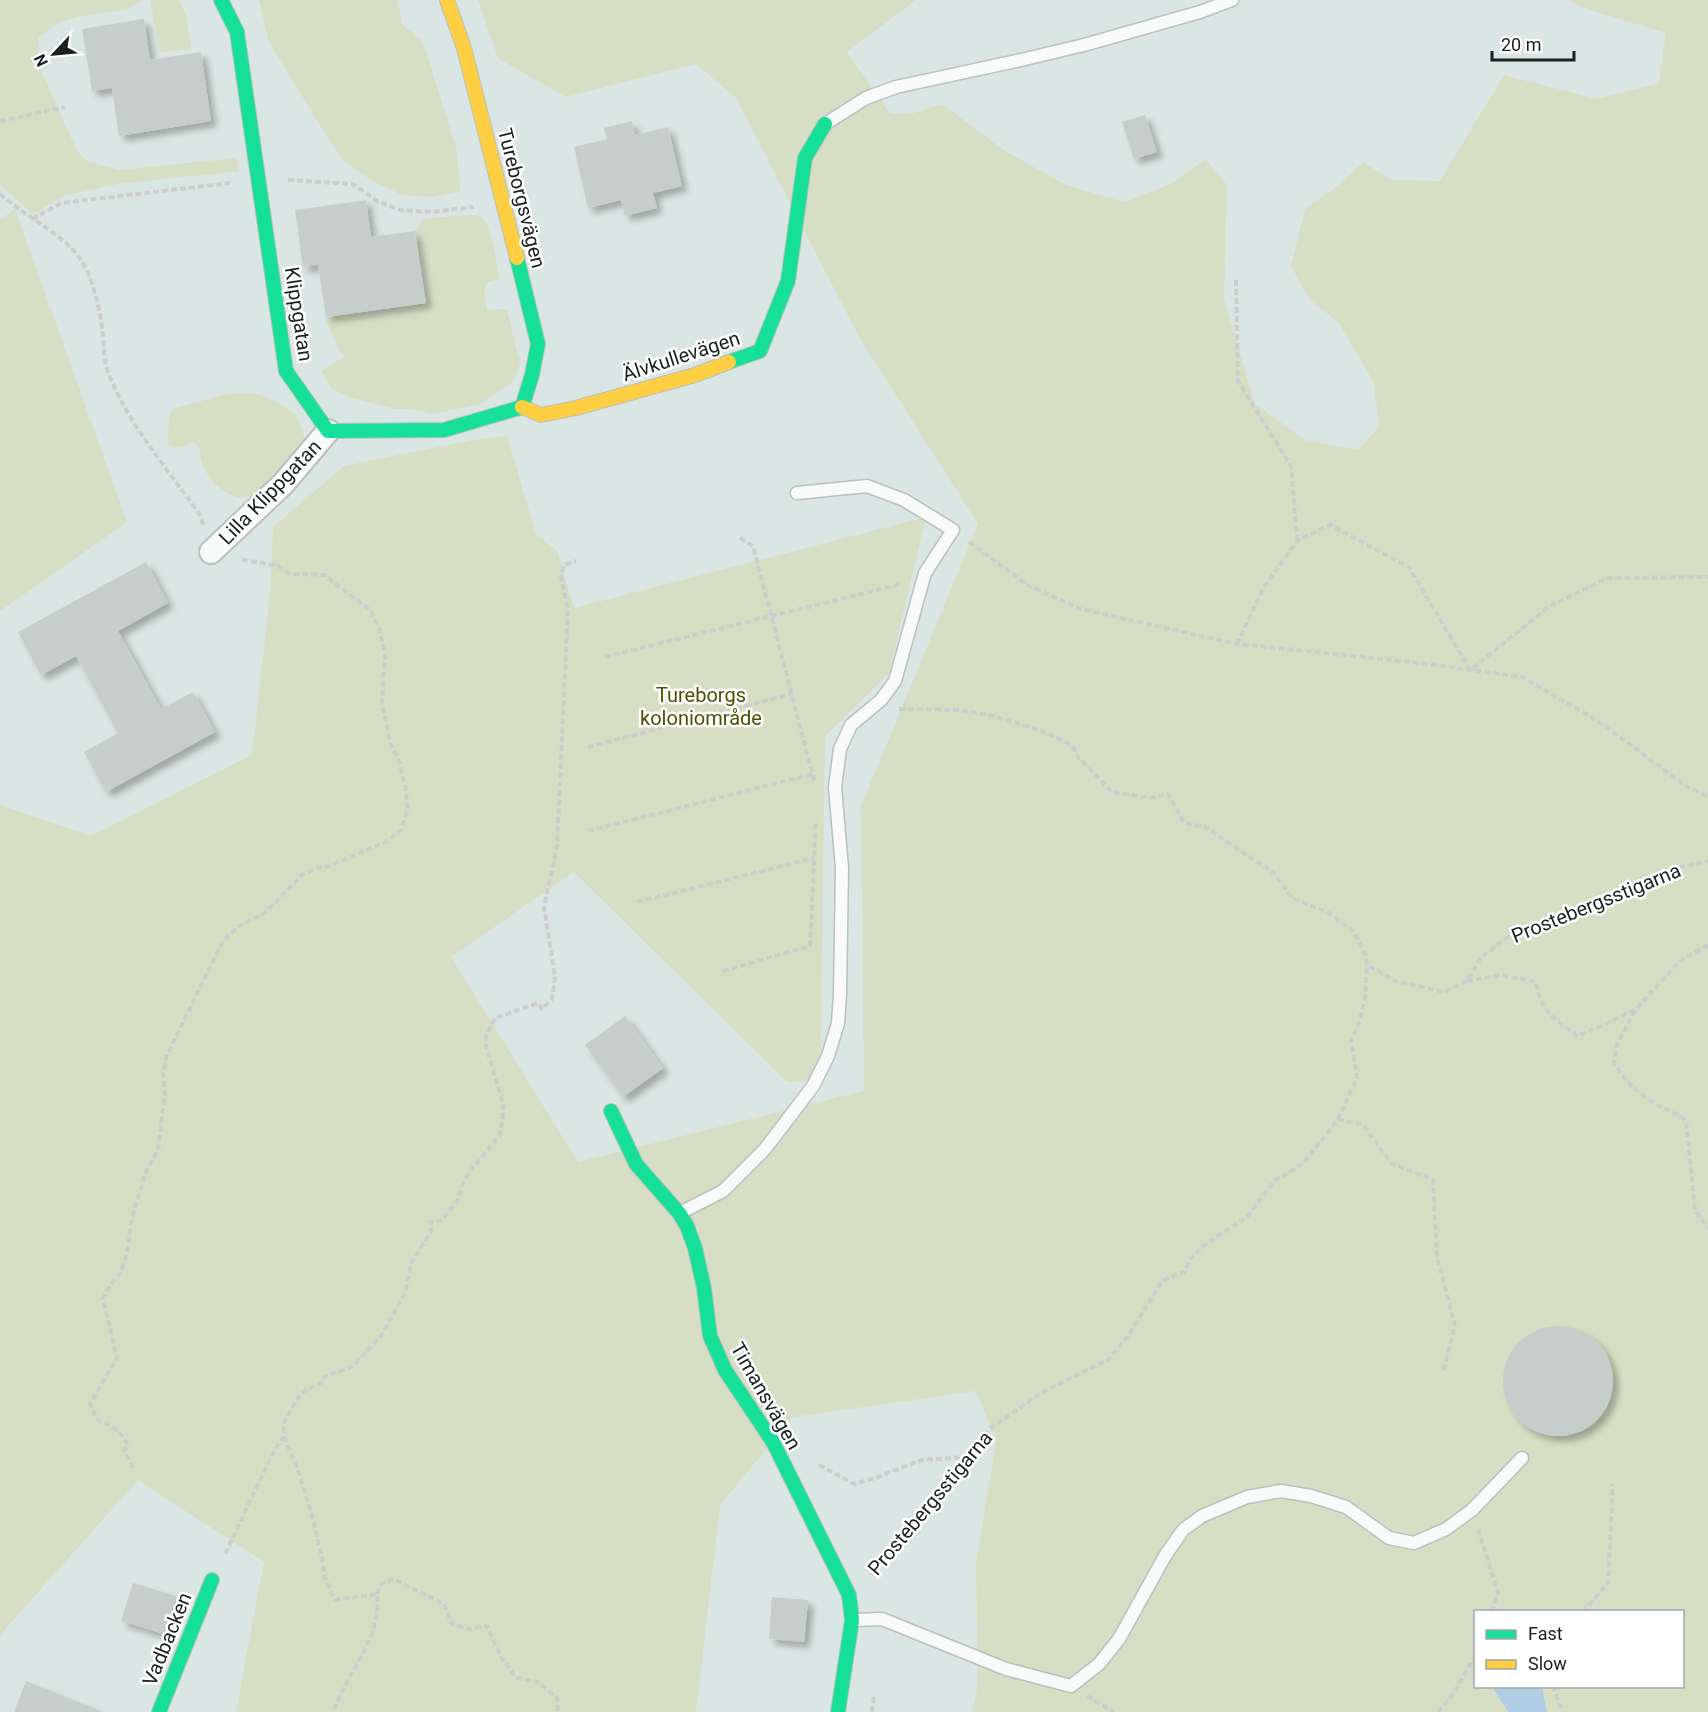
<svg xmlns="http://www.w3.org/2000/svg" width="1708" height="1712" viewBox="0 0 1708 1712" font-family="Roboto,sans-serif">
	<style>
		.green { fill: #d6dec4 }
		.water { fill: #afcde4 }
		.building { fill: #c6cecb; filter: url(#shadow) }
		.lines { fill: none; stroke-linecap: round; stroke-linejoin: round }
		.lane-casing { stroke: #b7c1be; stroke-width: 15 }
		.street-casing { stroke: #b7c1be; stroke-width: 26 }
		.fast-casing { stroke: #b7c1be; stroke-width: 16 }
		.slow-casing { stroke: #b7c1be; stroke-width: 16 }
		.path { stroke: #cccece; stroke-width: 4; stroke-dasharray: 6 3; stroke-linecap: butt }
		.lane { stroke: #f9fbfb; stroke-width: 12 }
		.street { stroke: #f9fbfb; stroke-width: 22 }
		.fast { stroke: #16e098; stroke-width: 14 }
		.slow { stroke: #ffcf43; stroke-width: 14 }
		.labels { text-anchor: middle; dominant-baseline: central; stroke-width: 5; stroke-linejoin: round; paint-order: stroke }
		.street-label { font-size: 20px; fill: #192120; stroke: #fff }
		.park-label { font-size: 20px; fill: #4c5101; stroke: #fff }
	</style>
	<defs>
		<filter id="shadow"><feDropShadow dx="5.5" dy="5.5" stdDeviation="3" flood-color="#0004"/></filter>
	</defs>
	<rect width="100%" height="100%" fill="#dae6e3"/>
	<g class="green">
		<path d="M0,0H143L126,10L88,15L59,22L38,38L39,66L77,151L87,161L119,170L237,158L239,171L118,184L63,196L33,214L0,185Z"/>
		<path d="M150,0H179L186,15L191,49L160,52Z"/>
		<path d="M259,0H397L403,25L423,42L457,151L460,191L433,197L402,195L371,180L343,160L323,130L269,42Z"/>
		<path d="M478,0H916L847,52L890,114H910L942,104L1005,151L1066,185L1124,202L1171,184L1206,159L1227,185L1224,299L1255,404L1305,440L1358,450L1380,426L1373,381L1338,322L1309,299L1291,266L1305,209L1341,183L1363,162L1391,180L1440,181L1504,75L1597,99L1659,83L1666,33L1590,10L1567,0H1708V1712H1547L1542,1687L1682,1686V1612H1476V1686L1492,1687L1508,1712H972L978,1684L976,1564L996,1441L976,1391L793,1417L720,1505L696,1712H236L264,1562L138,1480L0,1635V805L91,836L252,755L270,595L273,527L344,466L473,440L507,436L536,534L557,551L574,608L926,517L889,673L825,736L820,1080L787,1082L574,872L451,957L578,1162L864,1091L861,806L978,524L859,337L736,98L696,64L566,97L498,58Z"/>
		<path d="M15,209L127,522L0,611V220Z"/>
		<path d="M455,216C462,216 472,214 479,216C492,221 496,262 499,274L498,279L488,282C482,290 485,300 487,310L503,309L507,310L520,364L514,381L480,404L432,414L412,409H395L351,398L332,389L321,371L345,356L341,354L326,320L330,317L425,303L415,231L424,219Z"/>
		<path d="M238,393L257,394L277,402L296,415L304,435V448C291,460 261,497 244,498C235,499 225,492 219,487C206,477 201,463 199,447L193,442L179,448L169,445L167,435L172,409L223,395Z"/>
	</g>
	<path class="water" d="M1492,1687H1542L1547,1712H1508Z"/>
	<g class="building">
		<path d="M144,19L150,60L201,52L211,121L119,136L112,88L92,91L82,29Z"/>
		<path d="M1145,115L1157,152L1134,159L1122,122Z"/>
		<path d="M632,121L635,135L668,127L682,186L653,193L657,208L625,216L621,200L588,208L574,147L607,139L604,128Z"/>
		<path d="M366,200L371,237L415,231L426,303L326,317L318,265L303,267L295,210Z"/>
		<path d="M146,562L168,603L118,631L161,709L193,692L215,732L106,792L84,752L118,733L76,656L41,675L18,632Z"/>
		<path d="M625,1016L663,1068L623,1097L585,1045Z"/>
		<circle cx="1558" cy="1381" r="55"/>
		<path d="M133,1583L176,1596L164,1634L121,1621Z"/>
		<path d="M772,1597L808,1600L804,1642L769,1639Z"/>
		<path d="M26,1681L101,1711V1712H14Z"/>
	</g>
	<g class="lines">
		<g class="lane-casing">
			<g id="lane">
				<path d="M825,124L866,98L896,87L1021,60L1084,45L1200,12L1232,0"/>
				<path d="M680,1213L723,1191L765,1149L813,1086L828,1056L838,1023L840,994L842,868L835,787L840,749L851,725L881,700L895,681L925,573L953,530L904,500L867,486L797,493"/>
				<path d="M854,1620L882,1619L1006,1669L1071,1686L1099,1664L1119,1639L1165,1556L1183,1530L1202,1516L1247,1497L1281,1491L1311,1496L1346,1507L1389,1538L1414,1543L1446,1529L1472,1510L1522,1458"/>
			</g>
		</g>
		<g class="street-casing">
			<path id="street" d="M211,552L283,484L328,431"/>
		</g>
		<g class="fast-casing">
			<g id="fast">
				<path d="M221,0L237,32L286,371L328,431L444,430L522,407"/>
				<path d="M517,258L538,344L532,375L522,407"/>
				<path d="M729,362L760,351L788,281L805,158L825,124"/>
				<path d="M611,1111L636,1164L679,1213L687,1226L695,1248L704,1288L710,1336L725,1370L773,1442L849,1595L852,1620L838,1712"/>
				<path d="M159,1712L212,1580"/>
			</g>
		</g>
		<g class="slow-casing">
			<g id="slow">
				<path d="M447,0L464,48L517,258"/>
				<path d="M522,407L541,415L576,408L695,375L729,362"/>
			</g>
		</g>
		<g class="path">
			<path d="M0,121L65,107"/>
			<path d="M288,180L353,184L377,201L400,210L431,212L474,207"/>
			<path d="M0,194C22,214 62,234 79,257C94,278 100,310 103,336C104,347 104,361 108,372C129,426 167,468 200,515L204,527"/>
			<path d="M32,219L61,203L230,183"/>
			<path d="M1236,280L1238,381L1291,466L1297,541"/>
			<path d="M740,538L753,546L814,780"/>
			<path d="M969,542L1029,586L1081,609L1237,644L1412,662L1522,677L1598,721L1686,786L1708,797"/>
			<path d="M1237,644L1264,587L1297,541L1330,525L1409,567L1470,670L1550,606L1608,578L1708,577"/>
			<path d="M605,657L901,584"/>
			<path d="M899,709L961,710L993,716L1039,730L1072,745L1079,758L1112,792L1151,798L1168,794L1184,823L1205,827L1274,873L1292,898L1329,913L1354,932L1365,954L1367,965L1396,981L1444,992L1467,981L1480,959L1504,939L1661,872L1708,861"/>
			<path d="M588,747L791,694"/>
			<path d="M588,831L813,774"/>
			<path d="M637,902L814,858"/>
			<path d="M1708,945L1680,961L1636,1009L1617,1044L1614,1063C1624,1080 1639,1094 1657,1105C1668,1111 1675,1112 1686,1121L1695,1210L1708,1229"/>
			<path d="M723,971L810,946L816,820"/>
			<path d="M1467,981L1502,975L1536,982C1541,1013 1553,1017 1577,1036L1608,1023L1635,1009"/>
			<path d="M1338,1119L1363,1125L1391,1163L1433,1180L1437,1257L1455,1325L1443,1372"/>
			<path d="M284,1437L297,1467L311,1512L322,1557L324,1576L335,1600L377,1594C381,1630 360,1656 345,1686C340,1694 337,1704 333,1712"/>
			<path d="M819,1465L854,1484L875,1478L921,1460L967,1457"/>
			<path d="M133,1468L124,1450L128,1445C122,1432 112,1425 98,1420L90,1404L117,1358L103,1299L109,1287L120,1273L127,1254L132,1217L147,1169L158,1150L165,1093L163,1072L167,1055L223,941L239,926L265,913L303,874L317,868L329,866L386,842L401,830L408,808L405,785L399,760L391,745L382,704L385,654L379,628L370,610L324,575L290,574L278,566L239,559"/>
			<path d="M1478,1529L1498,1593L1492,1612"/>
			<path d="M225,1554L272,1455L283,1437L284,1422L301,1393L321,1383L322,1378L353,1366L381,1336L405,1293L411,1264L431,1231L430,1222L442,1220L458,1200L464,1181L470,1171L500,1135L504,1107L486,1046V1036L495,1018L538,1003L542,1009L552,999L555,977L544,907L557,846L568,610L561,577L564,565L576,561"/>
			<path d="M871,1575L930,1506L989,1429L1044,1391L1108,1360L1128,1336L1163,1280L1184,1272L1190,1259L1206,1244L1247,1217L1275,1180L1303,1164L1338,1119L1357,1078L1351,1040L1359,1024L1365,997L1367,965"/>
			<path d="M377,1594L380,1585L393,1579L444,1604L452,1624L470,1629L487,1626L501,1657L516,1678L538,1682L557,1698L558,1712"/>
			<path d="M1583,1612L1608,1583L1613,1484"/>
			<path d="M1553,1686L1562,1712"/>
			<path d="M1087,1696L1114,1712"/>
			<path d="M872,1712L874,1695"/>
			<path d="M1438,1712L1454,1693L1476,1654"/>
		</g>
		<use href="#lane" class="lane"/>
		<use href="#street" class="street"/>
		<use href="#fast" class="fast"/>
		<use href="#slow" class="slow"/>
	</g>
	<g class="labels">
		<g class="street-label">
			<text transform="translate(522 198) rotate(76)">Tureborgsvägen</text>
			<text transform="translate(299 314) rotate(81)">Klippgatan</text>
			<text transform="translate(681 356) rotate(-18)">Älvkullevägen</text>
			<text transform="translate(270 492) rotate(-46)">Lilla Klippgatan</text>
			<text transform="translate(1596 903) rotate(-22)">Prostebergsstigarna</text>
			<text transform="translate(766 1396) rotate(60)">Timansvägen</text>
			<text transform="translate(930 1503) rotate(-50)">Prostebergsstigarna</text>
			<text transform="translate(167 1639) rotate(-68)">Vadbacken</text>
		</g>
		<g class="park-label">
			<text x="701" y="695">Tureborgs<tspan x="701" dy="23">koloniområde</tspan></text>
		</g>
	</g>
	<rect x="1474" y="1610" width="210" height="78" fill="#ffffff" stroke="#a3a6a6" stroke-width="1.5"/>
	<rect x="1486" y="1630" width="30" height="9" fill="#16e098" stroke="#a3a6a6" stroke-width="1.5"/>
	<text x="1528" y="1640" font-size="18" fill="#192120">Fast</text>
	<rect x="1486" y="1660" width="30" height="9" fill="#ffcf43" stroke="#a3a6a6" stroke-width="1.5"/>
	<text x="1528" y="1670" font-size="18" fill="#192120">Slow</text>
	<g transform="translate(54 54) rotate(244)" stroke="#ffffff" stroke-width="4.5" paint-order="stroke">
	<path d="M0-4.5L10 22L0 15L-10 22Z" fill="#192120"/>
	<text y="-9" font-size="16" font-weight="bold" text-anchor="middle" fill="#192120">N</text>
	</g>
	<path d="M1492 51v9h82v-9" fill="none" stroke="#192120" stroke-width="3"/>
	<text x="1501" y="51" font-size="18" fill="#192120" stroke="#ffffff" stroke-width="4.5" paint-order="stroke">20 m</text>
</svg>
